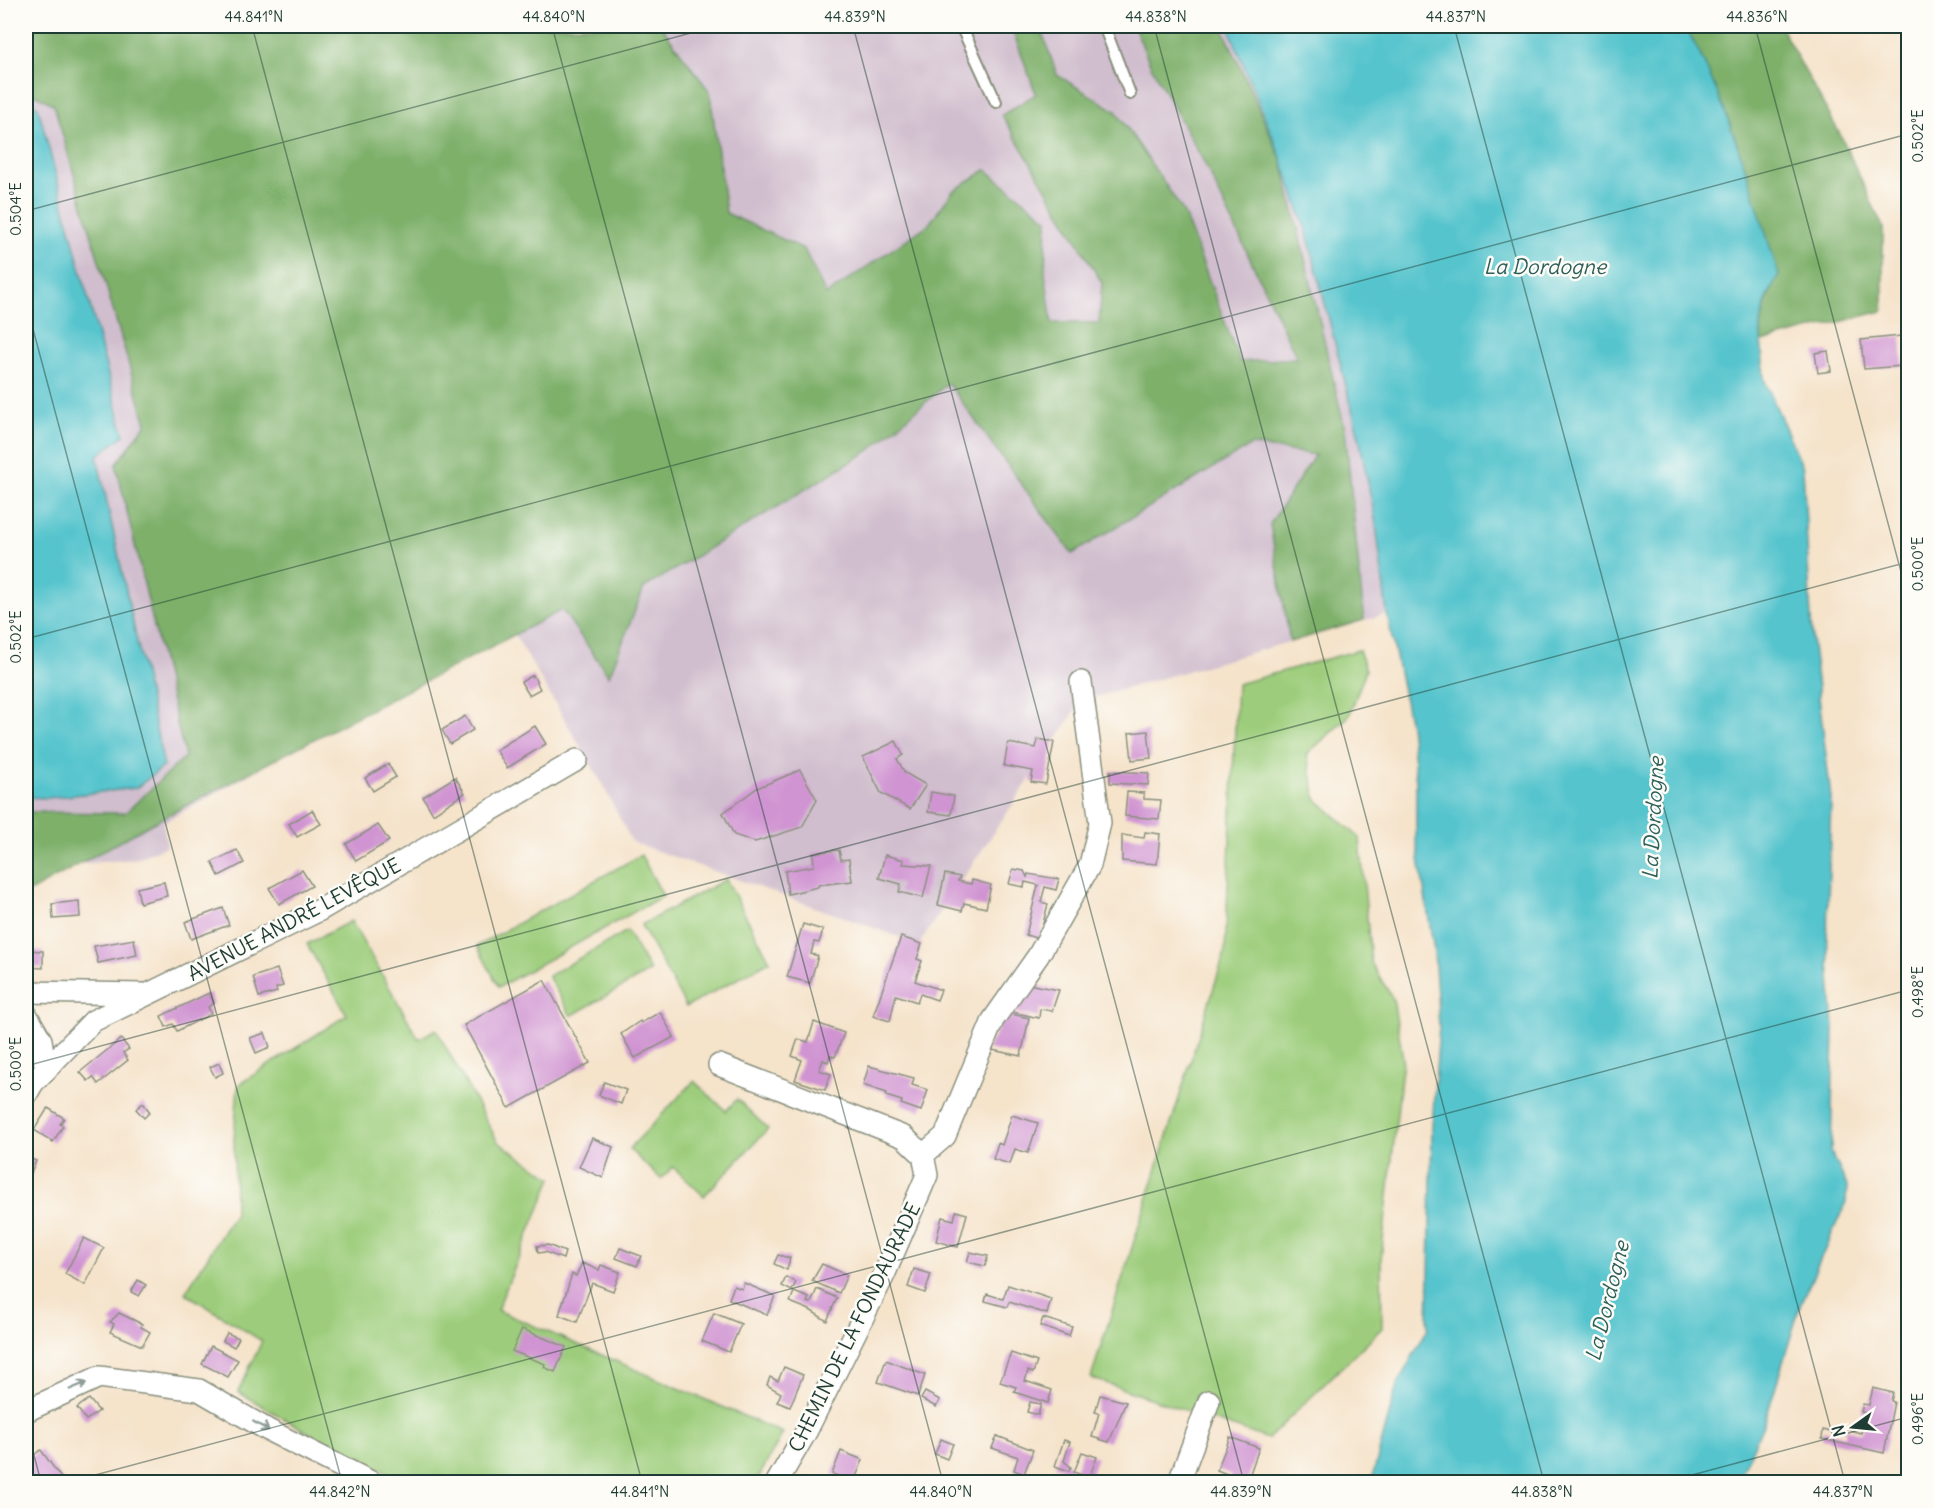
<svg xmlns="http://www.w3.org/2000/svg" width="1934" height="1508" viewBox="0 0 1934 1508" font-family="Delius,sans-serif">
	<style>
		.industrial { fill: #d0bdcd }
		.green { fill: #9dcd7b; stroke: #5e8558; stroke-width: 1.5 }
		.forest { fill: #7eb06b; stroke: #4e7650; stroke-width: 1.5 }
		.water { fill: #56c4cd; stroke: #3a8080; stroke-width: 1.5 }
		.building { fill: #d094d2 }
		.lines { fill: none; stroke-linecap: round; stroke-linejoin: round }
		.lane-casing { stroke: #8a907f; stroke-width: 14 }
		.street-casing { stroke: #8a907f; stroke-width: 24 }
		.lane { stroke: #fff; stroke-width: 10 }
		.street { stroke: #fff; stroke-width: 21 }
		.oneway { stroke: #8f9e9a }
		.ticks { fill: none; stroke: #1f3d34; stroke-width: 1.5; stroke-opacity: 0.45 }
		.labels { text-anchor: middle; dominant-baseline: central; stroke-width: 5; stroke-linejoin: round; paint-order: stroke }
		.street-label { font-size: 20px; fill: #1f3d34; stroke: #fdfcf7 }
		.water-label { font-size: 21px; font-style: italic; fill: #2d5f5a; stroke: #fdfcf7 }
		.neatline { fill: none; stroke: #1f3d34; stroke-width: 2 }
		.ticks-label { font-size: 15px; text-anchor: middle; fill: #1f3d34 }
	</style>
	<rect width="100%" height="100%" fill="#fdfcf7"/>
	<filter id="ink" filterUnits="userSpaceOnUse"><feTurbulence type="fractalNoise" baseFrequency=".0167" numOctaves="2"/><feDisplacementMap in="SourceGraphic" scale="12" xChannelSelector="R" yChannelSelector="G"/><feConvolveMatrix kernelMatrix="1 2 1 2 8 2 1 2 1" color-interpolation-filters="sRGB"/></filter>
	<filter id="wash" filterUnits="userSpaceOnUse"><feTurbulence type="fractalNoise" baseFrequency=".008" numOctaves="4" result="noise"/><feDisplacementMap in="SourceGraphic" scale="24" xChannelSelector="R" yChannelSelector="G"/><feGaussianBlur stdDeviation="1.35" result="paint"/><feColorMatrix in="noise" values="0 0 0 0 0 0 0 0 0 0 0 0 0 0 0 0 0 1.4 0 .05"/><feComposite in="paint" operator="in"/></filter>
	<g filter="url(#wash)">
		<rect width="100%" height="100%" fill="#f5e3ca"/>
		<path class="industrial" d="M26,26H1228L1280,155L1307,233L1329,311L1359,437L1376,524L1387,614L1082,701L919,944L632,842L600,780L515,635L419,679L163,823L167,846L135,859L26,869Z"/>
		<g class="green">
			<path d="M1359,650L1366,670L1349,716L1307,754L1316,799L1360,838L1371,963L1393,999L1403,1059L1381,1259L1382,1328L1268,1439L1091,1378L1225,952L1237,684Z"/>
			<path d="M641,855L663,896L499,987L477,946Z"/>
			<path d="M726,879L770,961L686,1007L641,925Z"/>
			<path d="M351,921L419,1039L436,1029L498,1142L552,1178L497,1310L783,1433L756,1482H408L316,1437L238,1392L262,1341L185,1293L235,1213L234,1140L238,1085L347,1015L307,944Z"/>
			<path d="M627,931L650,971L571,1016L548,976Z"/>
			<path d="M694,1081L726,1111L737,1099L768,1129L704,1196L673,1167L661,1179L629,1149Z"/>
		</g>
		<g class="forest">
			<path d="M26,26H661L710,92L726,213L804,249L826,295L929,224L953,191L986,170L1047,219L1045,273L1052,323H1099L1102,283L1002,115L1036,94L1011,26H1040L1057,75L1116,111L1183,211L1240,362L1297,358L1207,168L1151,66L1134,26H1222L1282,161L1345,429L1364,620L1290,642L1270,524L1315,455L1251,445L1072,554L948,383L870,450L644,588L609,676L562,610L151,824L26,894V812L125,813L185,757L116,465L146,424L54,105L26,89Z"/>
			<path d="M1685,26H1780L1841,136L1883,227V311L1761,342C1760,317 1766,297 1778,276C1753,192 1728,102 1685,26Z"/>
		</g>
		<g class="water">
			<path d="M1228,26H1685C1728,102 1753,192 1779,276L1768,294L1760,324L1764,379L1803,468L1812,638L1831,798L1827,936L1834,1029L1831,1151L1847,1186L1846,1202L1801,1303L1766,1418L1738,1482H1371L1397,1385L1428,1328L1432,1127L1439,1027L1434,951L1416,840V782L1410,725L1387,614L1376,524L1359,437L1307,233L1280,155Z"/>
			<path d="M26,99L38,107L124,435L97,456L164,766L136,788L48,798L26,797Z"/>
		</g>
		<g id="blocks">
			<g class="building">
				<path d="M1901,336L1903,366L1864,369L1861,340Z"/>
				<path d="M1828,351L1831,371L1818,373L1815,353Z"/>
				<path d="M533,675L540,689L529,695L521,682Z"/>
				<path d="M465,716L473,730L450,744L442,730Z"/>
				<path d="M535,726L546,744L507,768L496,750Z"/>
				<path d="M1148,731L1151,758L1132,760L1129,733Z"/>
				<path d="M1038,739L1054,742L1046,784L1031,782L1033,771L1004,766L1008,743L1036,748Z"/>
				<path d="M896,741L903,755L897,759L905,773L926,785L910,809L881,793L863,757Z"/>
				<path d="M388,764L396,777L373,791L365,778Z"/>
				<path d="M800,770L817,800L802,827L755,842L734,835L723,813L757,788Z"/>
				<path d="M1110,771L1149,773L1148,785L1110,783Z"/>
				<path d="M455,777L465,793L433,814L423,797Z"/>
				<path d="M931,792L954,796L951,815L928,812Z"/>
				<path d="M1127,792L1144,793V799L1161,800L1159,819L1125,816Z"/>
				<path d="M312,810L321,824L297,837L289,824Z"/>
				<path d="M378,825L389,841L356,861L346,844Z"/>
				<path d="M1145,832L1160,834L1157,864L1122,861V835L1144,838Z"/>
				<path d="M237,850L244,863L219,876L212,862Z"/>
				<path d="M839,850L841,860L849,859L852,881L818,885V887L788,894L785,871L814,866L813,853Z"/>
				<path d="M885,855L904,860L903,864L931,866L923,898L899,892L901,884L879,878Z"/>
				<path d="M1013,869L1024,871L1027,877L1028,874L1059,879L1056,890L1045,887L1041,902L1048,904L1039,939L1026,935L1038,885L1025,882L1024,887L1009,884Z"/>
				<path d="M302,870L312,886L279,904L269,888Z"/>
				<path d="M945,874L960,877L958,881L971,884L972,880L991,885L986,908L964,903L962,911L938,905Z"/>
				<path d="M164,882L167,896L140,903L137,888Z"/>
				<path d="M79,901L80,917L53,919L52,904Z"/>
				<path d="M223,908L229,925L191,939L185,922Z"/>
				<path d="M803,924L823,930L819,943L814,942L811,954L818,956L810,983L787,977Z"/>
				<path d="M901,937L922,944L917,959L922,961L915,981L941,990L937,1000L920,994L917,1002L896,995L890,1021L873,1016Z"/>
				<path d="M134,939L137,955L98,963L94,946Z"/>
				<path d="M26,950L43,951V968L26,967Z"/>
				<path d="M277,969L283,986L276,988L277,992L259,997L253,977Z"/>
				<path d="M544,980L590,1063L509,1108L464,1025Z"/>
				<path d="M1028,984L1059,990L1052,1011L1040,1009L1039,1018L1008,1011Z"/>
				<path d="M209,993L214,1003L208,1007L211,1014L177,1031L173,1024L166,1027L161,1016Z"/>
				<path d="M660,1012L674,1037L635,1058L621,1034L640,1021L641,1023Z"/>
				<path d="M1007,1013L1029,1018L1021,1056L987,1049Z"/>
				<path d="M814,1022L844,1033L835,1057L830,1055L828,1062L823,1060L819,1070L831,1074L825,1090L795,1080L802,1060L792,1056L798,1039L808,1042Z"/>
				<path d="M265,1033L270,1047L256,1053L250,1038Z"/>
				<path d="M121,1039L129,1049L123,1053L128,1060L98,1084L93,1077L88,1081L80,1072Z"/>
				<path d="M219,1063L223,1073L215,1077L210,1067Z"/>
				<path d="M869,1066L914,1078L912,1085L928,1090L921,1111L901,1104L902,1101L886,1096L887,1093L863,1085Z"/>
				<path d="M604,1082L626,1090L621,1104L599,1095Z"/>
				<path d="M143,1103L150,1112L144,1118L136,1109Z"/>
				<path d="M48,1108L64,1118L60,1124L63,1126L53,1142L34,1130Z"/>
				<path d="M1012,1115L1038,1123L1028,1153L1015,1149L1010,1164L993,1159L998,1143L1002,1145Z"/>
				<path d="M592,1138L613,1147L603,1178L579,1167Z"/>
				<path d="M26,1157L36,1161L26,1185Z"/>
				<path d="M956,1211L967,1214L958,1247L936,1241L942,1217L954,1220Z"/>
				<path d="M84,1238L104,1248L85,1285L65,1274Z"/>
				<path d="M548,1245L565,1252L563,1259L545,1252L538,1253L537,1246Z"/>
				<path d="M620,1248L641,1256L637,1266L616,1258Z"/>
				<path d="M970,1252L988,1256L985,1266L967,1262Z"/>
				<path d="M778,1255L790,1258L787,1270L774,1264Z"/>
				<path d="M582,1263L599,1270L601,1265L620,1272L613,1291L592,1283L577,1322L559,1315L572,1274L576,1276Z"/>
				<path d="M822,1264L847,1275L839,1293L812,1281Z"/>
				<path d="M914,1269L931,1274L925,1293L908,1287Z"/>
				<path d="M786,1277L796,1282L792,1291L782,1286Z"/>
				<path d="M138,1280L146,1285L139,1296L131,1292Z"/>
				<path d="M744,1283L775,1296L767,1315L729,1299L734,1286L742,1289Z"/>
				<path d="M1008,1285L1051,1299L1047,1314L1009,1302L1007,1307L985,1301L987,1294L1003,1299Z"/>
				<path d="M817,1289L837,1298L827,1321L810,1310L790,1302L794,1292L809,1298L807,1302L811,1303Z"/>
				<path d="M119,1313L142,1324L141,1327L150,1332L142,1346L110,1332L114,1324L110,1322Z"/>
				<path d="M714,1313L741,1324L729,1352L702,1341Z"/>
				<path d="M1043,1318L1072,1327L1069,1336L1040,1326Z"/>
				<path d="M522,1329L566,1347L555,1372L544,1367L545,1364L512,1351Z"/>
				<path d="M227,1333L239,1338L234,1347L223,1341Z"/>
				<path d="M211,1346L238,1360L228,1377L202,1364Z"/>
				<path d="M1011,1353L1037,1362L1033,1373L1028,1371L1025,1381L1052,1390L1048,1403L1014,1392L1016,1387L1000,1382Z"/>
				<path d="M886,1360L925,1375L918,1396L878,1382Z"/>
				<path d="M784,1367L803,1375L790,1407L777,1402L781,1393L767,1385L770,1377L778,1381Z"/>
				<path d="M1873,1388L1893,1393L1891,1401L1894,1402L1884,1453L1822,1439L1823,1430L1845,1436L1846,1429L1861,1433L1866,1413L1861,1412L1863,1404L1869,1405Z"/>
				<path d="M925,1392L940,1400L936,1407L921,1399Z"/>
				<path d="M1100,1395L1126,1402L1109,1442L1092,1437L1099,1413L1095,1412Z"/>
				<path d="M89,1399L99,1411L86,1420L77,1408Z"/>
				<path d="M1030,1402L1041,1404L1038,1415L1027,1412Z"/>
				<path d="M997,1436L1033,1450L1024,1474L1014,1470L1018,1457L992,1448Z"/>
				<path d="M1230,1437L1259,1448L1247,1482H1230L1232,1476L1217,1470Z"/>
				<path d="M941,1439L953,1444L947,1459L935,1454Z"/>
				<path d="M1064,1440L1070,1442L1064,1461L1071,1467L1069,1471L1055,1466Z"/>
				<path d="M26,1450L31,1457L41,1450L64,1482H26Z"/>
				<path d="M841,1451L863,1460L854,1482L832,1474Z"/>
				<path d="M1082,1452L1097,1457L1089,1478L1074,1472Z"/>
			</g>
		</g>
	</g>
	<g filter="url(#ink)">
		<use href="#blocks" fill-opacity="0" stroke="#8a907f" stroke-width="1.5"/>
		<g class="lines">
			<g class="lane-casing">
				<g id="lane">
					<path d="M961,26L996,102"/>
					<path d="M1104,26L1130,94"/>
				</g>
			</g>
			<g class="street-casing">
				<g id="street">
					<path d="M26,992L143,994"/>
					<path d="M26,1014L41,1040L46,1070"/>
					<path d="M719,1065L904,1137L923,1155"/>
					<path d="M26,1095L33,1083L93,1021L320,910L577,760"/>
					<path d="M923,1155L945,1136L993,1020L1038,956L1090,865L1100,823L1081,682"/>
					<path d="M26,1411L99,1377L199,1390L268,1430L371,1482"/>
					<path d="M777,1482L806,1432L884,1275L927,1175L923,1155"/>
					<path d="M1179,1482L1209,1401"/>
				</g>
			</g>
			<use href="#lane" class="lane"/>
			<use href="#street" class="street"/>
		</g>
		<defs><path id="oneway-shaft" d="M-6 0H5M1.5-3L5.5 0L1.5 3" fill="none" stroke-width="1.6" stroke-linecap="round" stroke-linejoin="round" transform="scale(1.5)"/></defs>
		<g class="oneway">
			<use href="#oneway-shaft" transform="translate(78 1386) rotate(-23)"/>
			<use href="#oneway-shaft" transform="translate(261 1426) rotate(30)"/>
		</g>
	</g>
	<path class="ticks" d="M252,26L642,1482M552,26L943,1482M853,26L1244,1482M1154,26L1544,1482M1454,26L1845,1482M1755,26L1908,598M26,211L717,26M26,303L342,1482M26,639L1908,134M26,1066L1908,562M26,1425L41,1482M69,1482L1908,990M1666,1482L1908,1417"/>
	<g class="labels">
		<g class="street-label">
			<text transform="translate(294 919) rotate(-28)">AVENUE ANDRÉ LEVÊQUE</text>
			<text transform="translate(854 1327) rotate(-64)">CHEMIN DE LA FONDAURADE</text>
		</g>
		<g class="water-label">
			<text x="1545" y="266">La Dordogne</text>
			<text transform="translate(1653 818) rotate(-87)">La Dordogne</text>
			<text transform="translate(1607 1301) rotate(-76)">La Dordogne</text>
		</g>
	</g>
	<rect width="1934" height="1508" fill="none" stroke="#fdfcf7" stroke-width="66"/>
	<g transform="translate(1853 1427) rotate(255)" stroke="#fdfcf7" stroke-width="4.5" paint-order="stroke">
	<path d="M0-4.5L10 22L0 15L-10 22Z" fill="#1f3d34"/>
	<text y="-9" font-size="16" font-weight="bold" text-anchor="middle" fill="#1f3d34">N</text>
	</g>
	<rect x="33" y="33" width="1868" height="1442" class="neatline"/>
	<g class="ticks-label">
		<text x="254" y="22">44.841°N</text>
		<text x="554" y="22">44.840°N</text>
		<text x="855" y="22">44.839°N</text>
		<text x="1156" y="22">44.838°N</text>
		<text x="1456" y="22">44.837°N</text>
		<text x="1757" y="22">44.836°N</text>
		<text transform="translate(1918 136) rotate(-90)" y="5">0.502°E</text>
		<text transform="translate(16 209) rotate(-90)" y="5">0.504°E</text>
		<text transform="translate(1918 564) rotate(-90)" y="5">0.500°E</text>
		<text transform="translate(16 637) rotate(-90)" y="5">0.502°E</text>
		<text transform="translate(1918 992) rotate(-90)" y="5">0.498°E</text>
		<text transform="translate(16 1064) rotate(-90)" y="5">0.500°E</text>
		<text transform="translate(1918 1419) rotate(-90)" y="5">0.496°E</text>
		<text x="340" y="1497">44.842°N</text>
		<text x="640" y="1497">44.841°N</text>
		<text x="941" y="1497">44.840°N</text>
		<text x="1241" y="1497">44.839°N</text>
		<text x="1542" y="1497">44.838°N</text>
		<text x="1843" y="1497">44.837°N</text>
	</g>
</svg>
